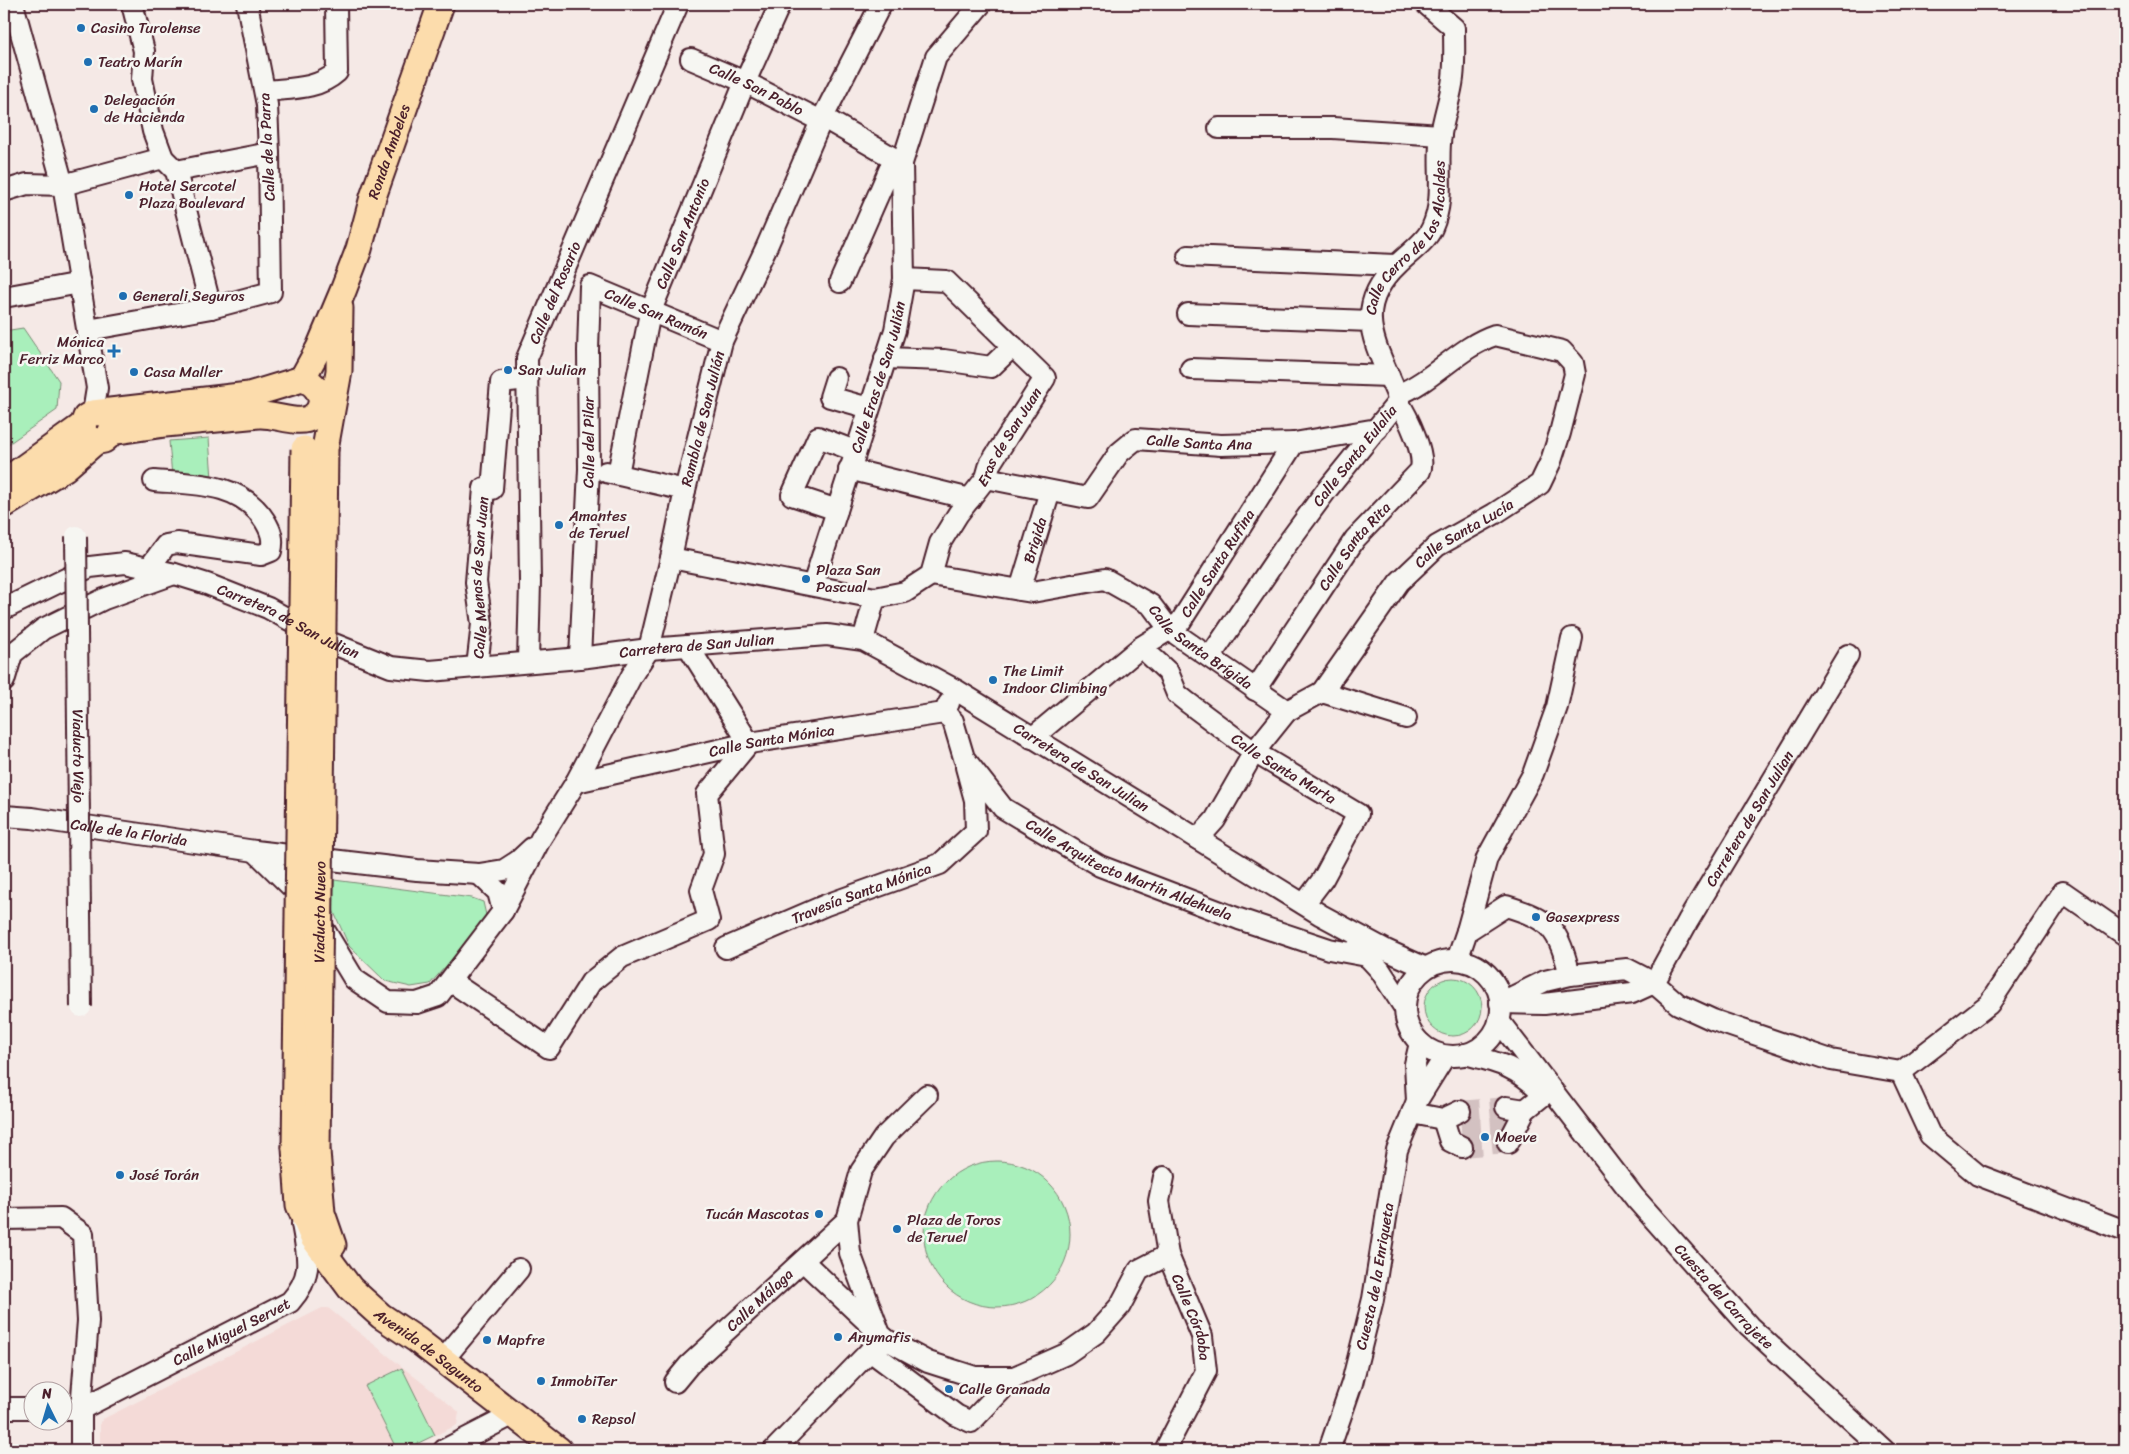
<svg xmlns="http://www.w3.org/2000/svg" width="2129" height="1454" viewBox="0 0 2129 1454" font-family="Sriracha,sans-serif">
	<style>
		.built { fill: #f4dad7 }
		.green { fill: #a9efbb; stroke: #7a8773 }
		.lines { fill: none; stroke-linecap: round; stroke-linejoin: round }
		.minor-tunnel { stroke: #d3c1c1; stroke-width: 20; stroke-dasharray: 20 10; stroke-linecap: butt }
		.minor-casing { stroke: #4a1f2b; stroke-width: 24 }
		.major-casing { stroke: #4a1f2b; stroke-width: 29 }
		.minor { stroke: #f6f6f2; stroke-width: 20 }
		.major { stroke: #fcdcac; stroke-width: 25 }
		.minor-bridge-casing { stroke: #4a1f2b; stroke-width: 24; stroke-linecap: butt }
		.major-bridge-casing { stroke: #4a1f2b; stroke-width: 29; stroke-linecap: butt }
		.minor-bridge { stroke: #f6f6f2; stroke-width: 20 }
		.major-bridge { stroke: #fcdcac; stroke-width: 25 }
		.poi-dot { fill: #1f6fb2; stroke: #f6f6f2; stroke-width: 2 }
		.labels { text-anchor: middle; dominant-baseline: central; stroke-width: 5; stroke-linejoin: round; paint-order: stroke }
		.poi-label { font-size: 15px; fill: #4a1f2b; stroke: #f6f6f2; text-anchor: start }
		.street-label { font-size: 15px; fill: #4a1f2b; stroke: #f6f6f2 }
	</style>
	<rect width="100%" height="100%" fill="#f5e9e6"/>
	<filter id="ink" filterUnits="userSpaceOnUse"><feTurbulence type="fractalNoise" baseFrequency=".02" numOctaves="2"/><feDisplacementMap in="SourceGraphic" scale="10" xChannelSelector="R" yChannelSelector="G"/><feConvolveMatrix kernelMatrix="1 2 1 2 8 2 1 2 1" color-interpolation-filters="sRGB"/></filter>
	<g filter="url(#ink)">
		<path class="built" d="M322,1308H328L459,1412L457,1425L404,1450H100V1424L103,1419Z"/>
		<g class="green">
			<path d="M23,328L59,381L57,410L4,447V331Z"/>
			<path d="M209,438L212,479L172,477L169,441Z"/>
			<path d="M334,880L472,898L483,902L486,915L478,930L430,984L411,987L385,981L349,946L333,910Z"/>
			<circle cx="1453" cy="1007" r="29"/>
			<circle cx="997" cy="1234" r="73"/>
			<path d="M402,1368L435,1435L404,1450H397L365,1386Z"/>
		</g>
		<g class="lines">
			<g class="minor-tunnel">
				<path d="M1460,1111L1506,1107"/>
				<path d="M1461,1130L1508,1127"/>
				<path d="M1462,1147L1508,1143"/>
			</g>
			<g class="minor-casing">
				<g id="minor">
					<path d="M13,4L63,185L97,388L93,413"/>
					<path d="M132,4L144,51L142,79L153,131L163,158L176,171L211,308"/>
					<path id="s1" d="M691,59L745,82L821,121"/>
					<path d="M265,91C290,88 317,90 337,72L336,4"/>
					<path d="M1219,128H1333L1441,135"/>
					<path d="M902,163L936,57L981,4"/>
					<path d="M176,171L269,153"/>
					<path d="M4,191L27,184L63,185L163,158"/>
					<path d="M1188,256L1396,265"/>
					<path d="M840,282L894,159"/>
					<path d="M4,297L80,283"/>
					<path d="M1188,314L1371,321"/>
					<path d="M88,330L211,308L271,292L269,153L267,105L247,4"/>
					<path d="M885,358L944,360L991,367L1013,346"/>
					<path d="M1191,369L1389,376"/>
					<path d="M836,378L830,397L869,408"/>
					<path d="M849,469L970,499"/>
					<path d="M606,472L685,490"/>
					<path id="s2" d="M618,474L650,313L745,82L780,4"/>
					<path id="s3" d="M986,478L1088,498L1119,453L1136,439L1221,445L1294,443L1377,429"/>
					<path d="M837,510L792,495L818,437L855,451"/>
					<path id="s4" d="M671,558L875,598L905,592L931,575L940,543L958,514L986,478L990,464L1045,378L946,281L904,279"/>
					<path d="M149,568L166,545L177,543L261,555L271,551C274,539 271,531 265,521C241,482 194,484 154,481"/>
					<path id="s5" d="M931,575L1032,592L1105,579L1151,605L1170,630L1287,711L1322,692L1406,718"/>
					<path id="s6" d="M813,585L895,330L904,279L902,163L824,118"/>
					<path id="s7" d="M1020,590L1050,491"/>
					<path id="s8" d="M4,609L90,567L125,563L175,574L207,584L268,608L329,642L391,667L430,671L580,658L649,649L827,635L863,640L956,690L1321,915L1386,950L1426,968"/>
					<path d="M863,640L875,598"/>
					<path id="s9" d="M1141,647L1168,672L1177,694L1187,702L1254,752L1358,814L1323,879L1304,904"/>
					<path id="s10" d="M1210,657L1284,548L1326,491L1398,402L1397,395C1376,344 1350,309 1398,264C1409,253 1426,242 1432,228C1446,197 1436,166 1441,134C1444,115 1451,96 1453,78C1455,61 1454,44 1454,28L1426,4"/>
					<path id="s11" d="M580,658L589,469L588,351L590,286L722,341"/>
					<path id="s12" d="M528,661L530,582L527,358L678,4"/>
					<path id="s13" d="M477,667L482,624L476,582L484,488L492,489L501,382L527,379"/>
					<path d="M4,681L12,654L43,629L104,599L174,574"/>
					<path id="s14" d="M1255,690L1355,539L1420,471C1427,456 1407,415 1398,402"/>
					<path id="s15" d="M1322,692L1399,582L1437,546L1494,514L1540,484L1551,461L1560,433L1575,374L1573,363L1562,351L1495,335C1459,347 1433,381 1397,395"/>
					<path id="s16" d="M944,713L953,721L964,758L1003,808L1100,866L1239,919L1329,949L1367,956"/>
					<path id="s17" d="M1032,738L1141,647C1154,638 1169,632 1181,621L1294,443"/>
					<path id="s18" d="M576,782L749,743L944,713L949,703"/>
					<path id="s19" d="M4,816L32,818L255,851L417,870L479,874L504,870L518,861L532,848"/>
					<path d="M1198,839L1215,820L1254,752L1287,711"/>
					<path id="s20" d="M255,851L308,903L354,979L388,1002L417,1003L438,996L503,911L541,838L576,782L632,675L649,649L671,558L685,490L722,341L767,246L821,121L881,4"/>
					<path d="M479,874L498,892L503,911"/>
					<path d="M1467,931L1487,858L1533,774L1557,707L1572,638"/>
					<path d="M1358,946L1380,970L1404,1007"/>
					<path id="s21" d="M726,948L826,905L940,864L976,831L975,800L966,767"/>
					<path d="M1457,960L1467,931L1506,906C1552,920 1558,929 1570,975"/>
					<circle cx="1453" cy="1008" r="48"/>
					<path d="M450,981L549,1048L591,982L622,957L709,920L701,890L714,854L707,794L749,743L688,646"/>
					<path d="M1500,1003L1545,981L1570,975L1627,969L1654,983L1678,1004L1713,1020L1831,1060L1901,1072L1930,1135L1978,1175L2125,1231"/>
					<path id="s22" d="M1502,1003L1544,1004L1632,993L1654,983L1688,921L1848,655"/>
					<path id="s23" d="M1499,1021L1635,1198L1749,1326L1884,1450"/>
					<path d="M1465,1054C1500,1063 1515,1066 1542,1092"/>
					<path d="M1901,1072L1989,1004L2063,892L2125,935"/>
					<path d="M927,1095L884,1137L861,1171L847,1220L850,1253L880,1334L887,1340L928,1362L975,1377H1014L1066,1354L1096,1333L1120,1306L1139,1270L1168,1255"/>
					<path d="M1417,1101L1415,1064L1420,1043"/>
					<path d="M1506,1107L1525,1110"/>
					<path d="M1412,1113L1443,1119L1460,1111"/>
					<path d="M1443,1119L1450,1141L1462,1147"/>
					<path d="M1508,1143L1525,1110L1545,1094"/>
					<path id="s24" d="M1164,1177L1159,1201L1168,1255L1202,1336L1206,1371L1165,1450"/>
					<path d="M4,1219L61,1218L83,1234L88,1321L81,1409V1450"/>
					<path d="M803,1261L878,1332"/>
					<path d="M870,1351L956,1415L971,1422L1014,1377"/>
					<path d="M443,1360L519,1269"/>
					<path id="s25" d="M675,1382L689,1365L847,1220"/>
					<path d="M4,1408H32"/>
					<path id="s26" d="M62,1409H81L290,1302C314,1275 308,1258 302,1224"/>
					<path d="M444,1450L514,1414"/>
					<path d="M774,1450L870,1351L881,1344"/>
					<path id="s27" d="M1329,1450L1352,1383L1373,1299L1397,1150L1417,1101L1445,1056"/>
				</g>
			</g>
			<g class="major-casing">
				<g id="major">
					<path id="s28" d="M302,379L319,348L343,291L359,249L373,197L441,4"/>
					<path d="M102,413L110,418C114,427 112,434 104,440C92,443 83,437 83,425L86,417L93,413L249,395L302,379C319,383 330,406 312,417C299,426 276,414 259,415L165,424L111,432"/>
					<path d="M325,449L339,371L340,308"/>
					<path d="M4,482L83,425"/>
					<path d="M4,505L65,468L96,441"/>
					<path id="s29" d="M295,1148L299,1205L313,1238L350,1288L381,1316L417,1340L559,1450"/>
					<path d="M317,1151L322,1213L333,1245"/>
				</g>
			</g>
			<use href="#minor" class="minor"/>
			<use href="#major" class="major"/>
			<g class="minor-bridge-casing">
				<g id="minor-bridge">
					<path id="s30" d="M76,536L81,1007"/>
				</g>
			</g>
			<g class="major-bridge-casing">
				<g id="major-bridge">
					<path d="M295,1148L304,449"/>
					<path id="s31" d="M317,1151L325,449"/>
				</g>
			</g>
			<use href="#minor-bridge" class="minor-bridge"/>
			<use href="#major-bridge" class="major-bridge"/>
		</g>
	</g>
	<g class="poi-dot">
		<circle cx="81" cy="28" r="5"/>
		<circle cx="88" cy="62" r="5"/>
		<circle cx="94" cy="109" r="5"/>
		<circle cx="129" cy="195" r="5"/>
		<circle cx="123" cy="296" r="5"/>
		<path d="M111.5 343.5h5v5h5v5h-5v5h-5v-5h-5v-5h5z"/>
		<circle cx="508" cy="370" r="5"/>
		<circle cx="134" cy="372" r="5"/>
		<circle cx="559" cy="525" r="5"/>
		<circle cx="806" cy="579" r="5"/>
		<circle cx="993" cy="680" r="5"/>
		<circle cx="1536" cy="917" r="5"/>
		<circle cx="1485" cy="1137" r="5"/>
		<circle cx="120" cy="1175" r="5"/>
		<circle cx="819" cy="1214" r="5"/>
		<circle cx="897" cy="1229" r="5"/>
		<circle cx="838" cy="1337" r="5"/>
		<circle cx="487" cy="1340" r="5"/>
		<circle cx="541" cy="1381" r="5"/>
		<circle cx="949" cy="1389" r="5"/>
		<circle cx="582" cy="1419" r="5"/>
	</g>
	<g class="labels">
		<g class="poi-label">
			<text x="91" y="28">Casino Turolense</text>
			<text x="98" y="62">Teatro Marín</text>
			<text x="104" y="100">Delegación<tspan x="104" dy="17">de Hacienda</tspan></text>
			<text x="139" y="186">Hotel Sercotel<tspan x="139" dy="17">Plaza Boulevard</tspan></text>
			<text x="133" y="296">Generali Seguros</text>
			<text x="104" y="342" text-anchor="end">Mónica<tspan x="104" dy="17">Ferriz Marco</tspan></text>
			<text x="518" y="370">San Julian</text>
			<text x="144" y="372">Casa Maller</text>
			<text x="569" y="516">Amantes<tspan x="569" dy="17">de Teruel</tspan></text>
			<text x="816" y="570">Plaza San<tspan x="816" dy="17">Pascual</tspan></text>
			<text x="1003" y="671">The Limit<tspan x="1003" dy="17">Indoor Climbing</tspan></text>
			<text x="1546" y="917">Gasexpress</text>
			<text x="1495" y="1137">Moeve</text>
			<text x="130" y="1175">José Torán</text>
			<text x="809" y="1214" text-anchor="end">Tucán Mascotas</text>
			<text x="907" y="1220">Plaza de Toros<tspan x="907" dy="17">de Teruel</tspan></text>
			<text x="848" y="1337">Anymafis</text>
			<text x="497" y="1340">Mapfre</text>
			<text x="551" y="1381">InmobiTer</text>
			<text x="959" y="1389">Calle Granada</text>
			<text x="592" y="1419">Repsol</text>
		</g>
		<g class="street-label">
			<text stroke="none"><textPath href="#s1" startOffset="72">Calle San Pablo</textPath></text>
			<text transform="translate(267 147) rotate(-93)">Calle de la Parra</text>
			<text stroke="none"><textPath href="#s28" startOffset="244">Ronda Ambeles</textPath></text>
			<text stroke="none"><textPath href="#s2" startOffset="250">Calle San Antonio</textPath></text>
			<text stroke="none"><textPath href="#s10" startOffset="498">Calle Cerro de Los Alcaldes</textPath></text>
			<text stroke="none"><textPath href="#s12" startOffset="374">Calle del Rosario</textPath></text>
			<text stroke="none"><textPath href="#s11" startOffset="444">Calle San Ramón</textPath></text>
			<text stroke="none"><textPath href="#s6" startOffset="218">Calle Eras de San Julián</textPath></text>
			<text stroke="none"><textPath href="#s20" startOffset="899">Rambla de San Julián</textPath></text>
			<text stroke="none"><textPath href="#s4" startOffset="430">Eras de San Juan</textPath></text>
			<text stroke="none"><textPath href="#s3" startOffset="244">Calle Santa Ana</textPath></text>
			<text stroke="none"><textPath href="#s11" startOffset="216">Calle del Pilar</textPath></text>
			<text stroke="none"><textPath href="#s10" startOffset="248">Calle Santa Eulalia</textPath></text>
			<text stroke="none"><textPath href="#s15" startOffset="216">Calle Santa Lucía</textPath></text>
			<text stroke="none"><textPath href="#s7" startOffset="52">Brigida</textPath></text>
			<text stroke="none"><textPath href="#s14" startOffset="175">Calle Santa Rita</textPath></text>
			<text stroke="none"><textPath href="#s17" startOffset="258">Calle Santa Rufina</textPath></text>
			<text stroke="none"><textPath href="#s13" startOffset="90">Calle Menas de San Juan</textPath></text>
			<text stroke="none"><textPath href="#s8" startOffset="305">Carretera de San Julian</textPath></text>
			<text stroke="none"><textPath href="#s8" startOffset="725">Carretera de San Julian</textPath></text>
			<text stroke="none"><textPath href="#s5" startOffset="295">Calle Santa Brígida</textPath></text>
			<text stroke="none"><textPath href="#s18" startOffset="200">Calle Santa Mónica</textPath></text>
			<text stroke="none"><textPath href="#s30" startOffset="220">Viaducto Viejo</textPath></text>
			<text stroke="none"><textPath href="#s8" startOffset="1145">Carretera de San Julian</textPath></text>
			<text stroke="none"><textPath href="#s9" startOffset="191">Calle Santa Marta</textPath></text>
			<text stroke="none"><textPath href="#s22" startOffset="345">Carretera de San Julian</textPath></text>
			<text stroke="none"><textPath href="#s19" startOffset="126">Calle de la Florida</textPath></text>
			<text stroke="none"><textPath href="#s16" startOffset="255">Calle Arquitecto Martín Aldehuela</textPath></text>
			<text stroke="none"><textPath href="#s21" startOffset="146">Travesía Santa Mónica</textPath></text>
			<text stroke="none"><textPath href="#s31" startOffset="239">Viaducto Nuevo</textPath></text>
			<text stroke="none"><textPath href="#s27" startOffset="180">Cuesta de la Enriqueta</textPath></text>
			<text stroke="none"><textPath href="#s23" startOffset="356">Cuesta del Carrajete</textPath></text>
			<text stroke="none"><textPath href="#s25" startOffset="118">Calle Málaga</textPath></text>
			<text stroke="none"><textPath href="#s24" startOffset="146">Calle Córdoba</textPath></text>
			<text stroke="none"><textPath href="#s26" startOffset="188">Calle Miguel Servet</textPath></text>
			<text stroke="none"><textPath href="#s29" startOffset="256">Avenida de Sagunto</textPath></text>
		</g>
	</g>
	<rect width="2129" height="1454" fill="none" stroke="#f6f6f2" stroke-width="20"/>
	<rect x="10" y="10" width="2109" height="1434" fill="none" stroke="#4a1f2b" stroke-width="2" filter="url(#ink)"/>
	<g transform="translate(48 1406) rotate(355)"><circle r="24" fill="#f6f6f2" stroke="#b1a0a2"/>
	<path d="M0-4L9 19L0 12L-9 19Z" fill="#1f6fb2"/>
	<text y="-8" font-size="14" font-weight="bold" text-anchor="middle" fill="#4a1f2b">N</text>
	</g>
</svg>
